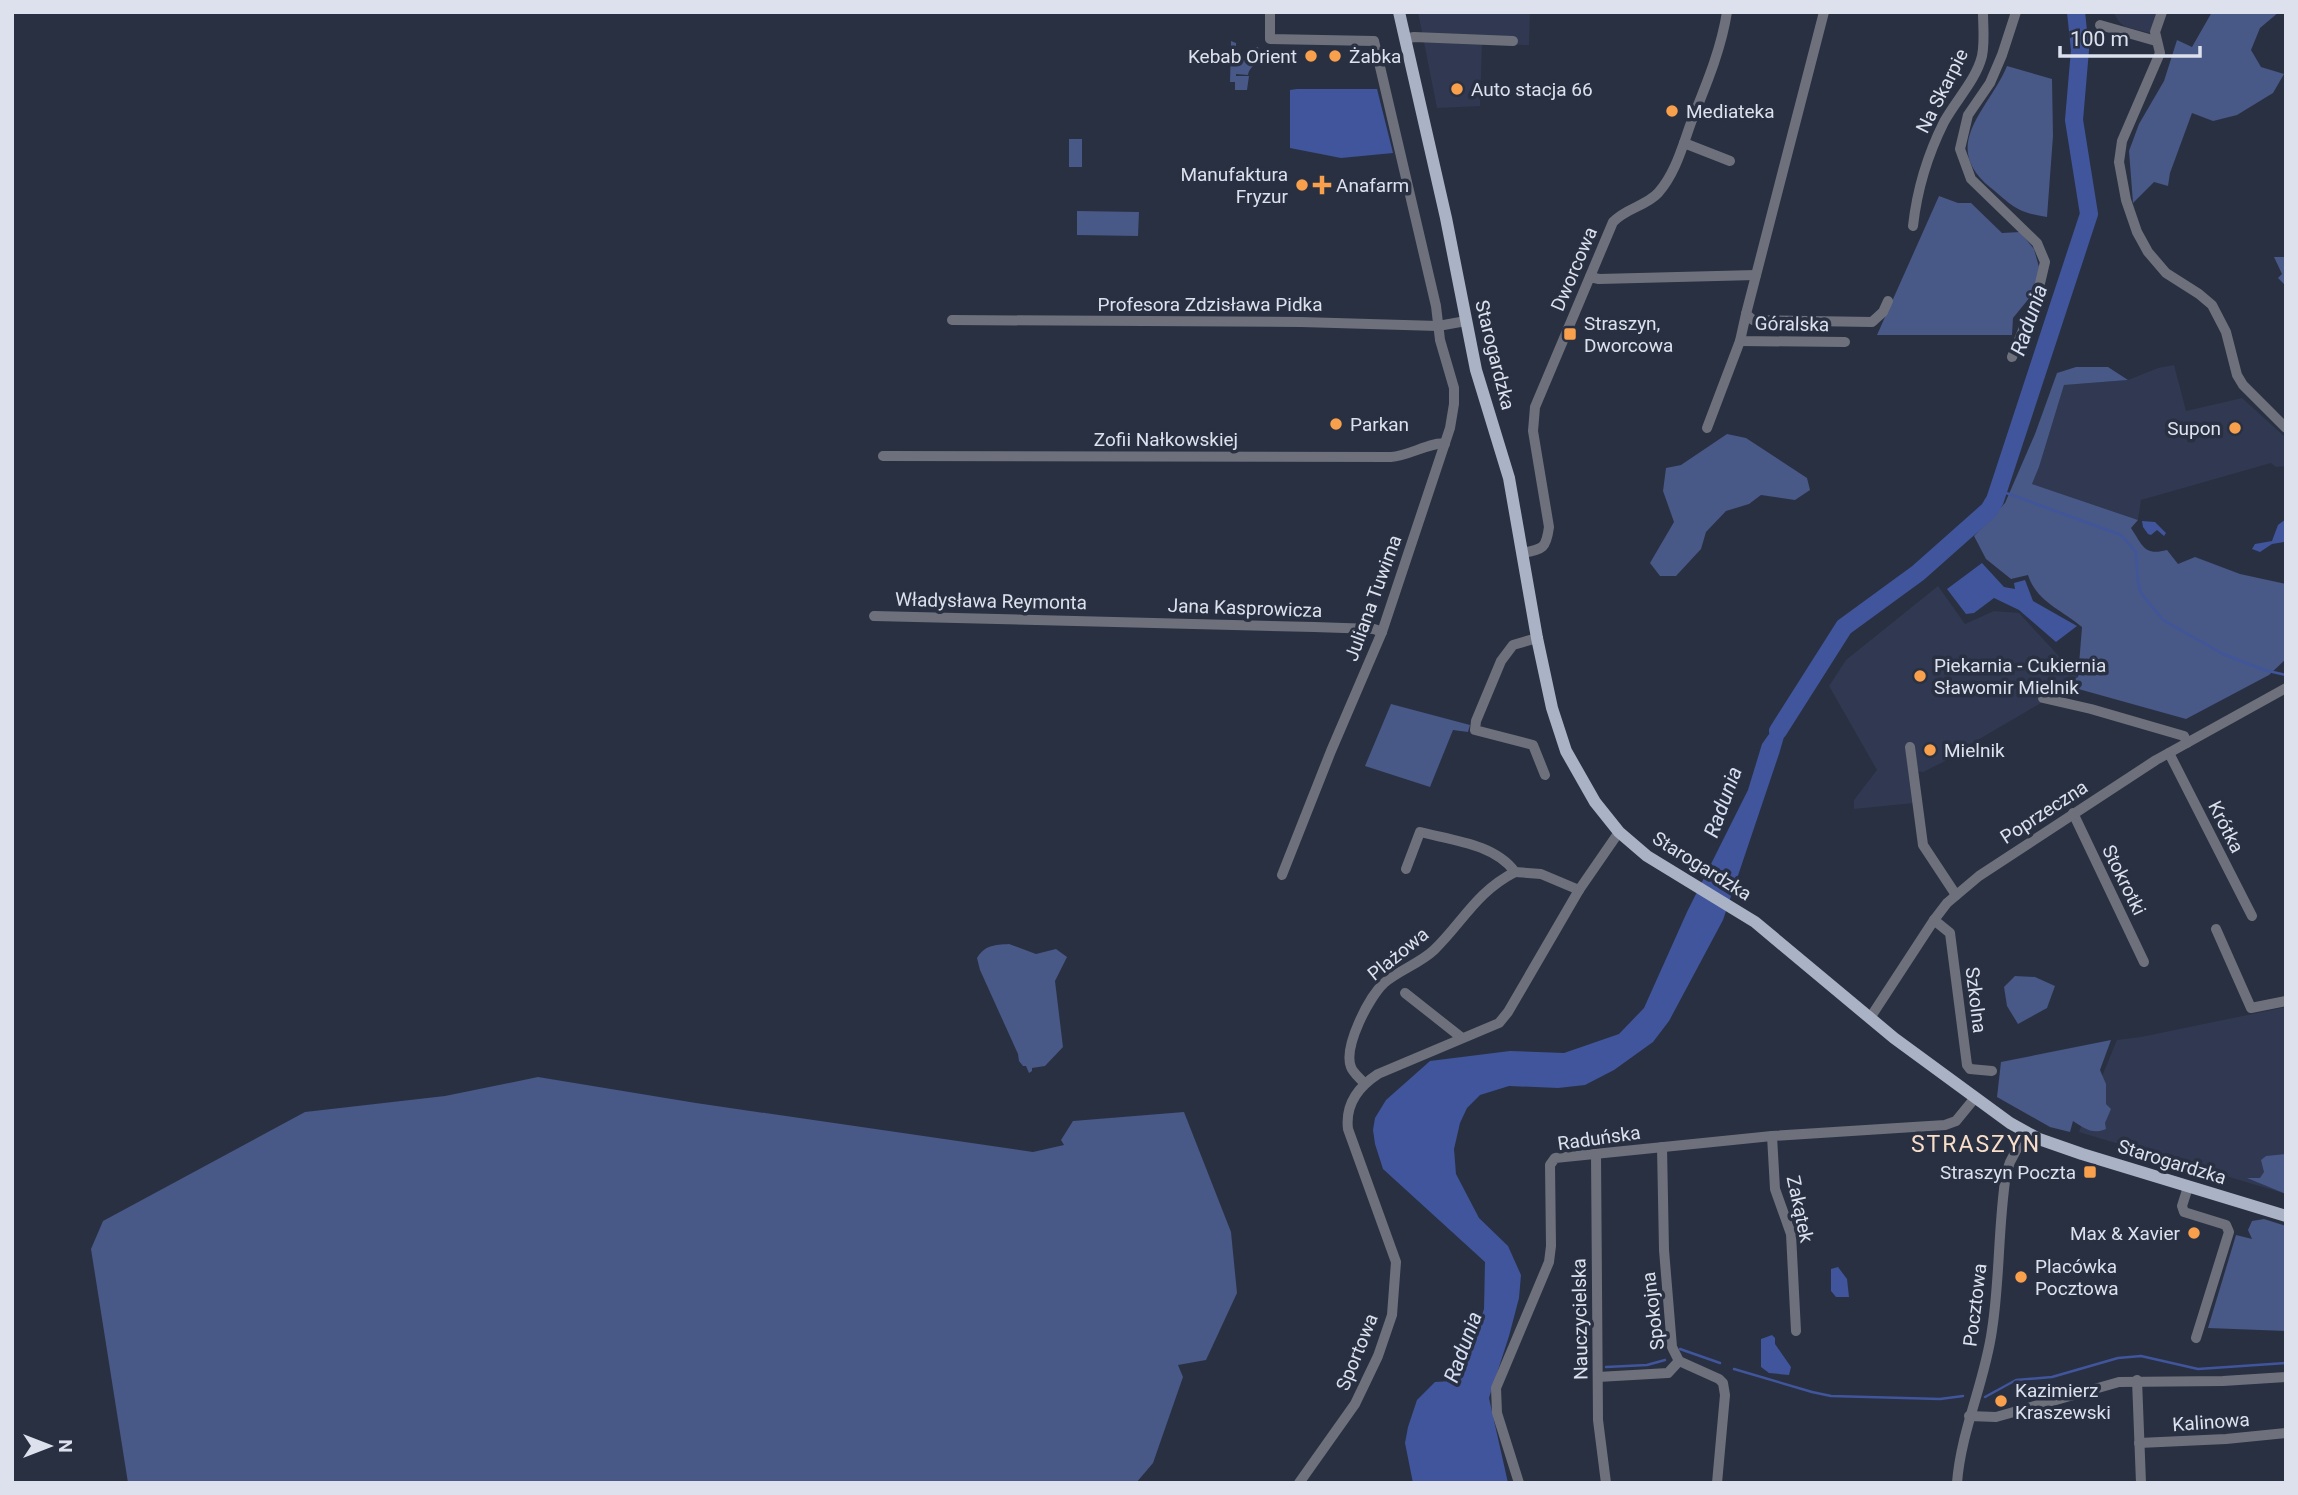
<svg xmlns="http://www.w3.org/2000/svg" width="2298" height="1495" viewBox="0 0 2298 1495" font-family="Roboto,sans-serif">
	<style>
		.built { fill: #303951 }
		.green { fill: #485887 }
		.water { fill: #40559b }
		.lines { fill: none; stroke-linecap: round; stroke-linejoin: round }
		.stream { stroke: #40559b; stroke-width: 2.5 }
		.river { stroke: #40559b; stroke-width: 18 }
		.minor { stroke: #6e717b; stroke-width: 10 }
		.major { stroke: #aab2c5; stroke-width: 12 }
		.poi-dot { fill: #f9a04c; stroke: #293042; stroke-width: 2.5 }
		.labels { text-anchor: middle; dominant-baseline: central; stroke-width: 7; stroke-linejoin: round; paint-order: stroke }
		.poi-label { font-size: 19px; fill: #dce1ed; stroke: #293042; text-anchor: start }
		.street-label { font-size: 19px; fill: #dce1ed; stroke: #293042 }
		.water-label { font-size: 21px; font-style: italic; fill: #d6def2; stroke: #293042 }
		.quarter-label { font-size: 23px; letter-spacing: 2px; fill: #f8dec9; stroke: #293042 }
	</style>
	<rect width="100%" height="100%" fill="#293042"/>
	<g class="built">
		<path d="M1418,12H1530L1529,45L1482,44L1480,106L1437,108Z"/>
		<path d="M2113,12H2157L2150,33L2126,27L2120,23Z"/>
		<path d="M2174,365L2186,411L2242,398L2286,438V466L2276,467L2271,463L2141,500L2138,520L2032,484L2039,467L2064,385L2128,380L2158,368Z"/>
		<path d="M1938,586L1965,624L1994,611L2019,613L2078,677L2057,689L2045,684L2041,703L1964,748L1965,751L1923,772L1917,771L1914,803L1854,809V800L1877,770L1829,686L1846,660Z"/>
		<path d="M2286,1007V1194L2079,1132L2117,1040L2141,1037Z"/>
	</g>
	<g class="green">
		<path d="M2212,12H2279L2260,28L2251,50L2261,67L2284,74L2273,93L2237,115L2213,121L2192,113L2170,173L2168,186L2154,182L2133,203L2129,151L2139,124L2164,81L2177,40L2192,47Z"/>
		<path d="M1231,41L1236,43V58H1247L1248,48L1258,47L1260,54H1267C1263,64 1250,63 1248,75L1236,74V76H1249L1247,90H1235V82H1230Z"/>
		<path d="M2007,66L2052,79L2053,136L2047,217C2016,212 2014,207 1991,188C1938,145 1989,110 2007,66Z"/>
		<rect x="1069" y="139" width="13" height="28"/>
		<path d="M1939,196L1958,203H1971L2002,233L2020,232L2034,249L2039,267L2035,291L2013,318L2012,335H1877Z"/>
		<path d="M1077,211L1139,212L1138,236L1077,235Z"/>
		<path d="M2274,257H2286V286L2278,278L2282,274Z"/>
		<path d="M2076,367H2108L2128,380L2064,385L2039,467L2032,484L2138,520L2131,528C2143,546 2144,556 2167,550L2178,564L2195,557L2240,574L2286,584V659L2269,675L2186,719L2064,685L2078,677L2082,627C2061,609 2037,602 2028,575L2011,579L1986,559L1974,536L2005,503L2035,434L2057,373Z"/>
		<path d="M1727,434L1746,438L1807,478L1810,490L1795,500L1761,495L1749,504L1726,511L1706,532L1701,549L1676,576H1660L1650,563L1674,522L1663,491L1666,468L1681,465Z"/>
		<path d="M1391,704L1470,725L1468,732L1453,730L1430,787L1365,766Z"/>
		<path d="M1009,944L1036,954L1056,949L1067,957L1055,981L1063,1047L1045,1066L1032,1068V1071L1029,1073L1026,1066H1023L1019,1061L1018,1054L980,970L977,958C985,945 994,945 1009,944Z"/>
		<path d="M2015,976L2035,977L2055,986L2047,1008L2018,1024L2007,1006L2004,987Z"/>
		<path d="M2111,1040L2100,1070L2106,1084V1104L2111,1109L2105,1123L2106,1129C2092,1135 2084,1128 2073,1121L2070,1132L2050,1127L1997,1097L2001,1062Z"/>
		<path d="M538,1077L696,1103L1033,1152L1064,1145L1061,1140L1073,1121L1184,1112L1231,1232L1237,1293L1206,1360L1178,1365L1183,1377L1153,1463L1136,1483H128L91,1249L103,1221L305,1112L445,1096Z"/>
		<path d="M2286,1154V1194L2247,1178H2260L2264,1172L2261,1160L2266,1156Z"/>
		<path d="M2264,1219L2286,1226V1331L2208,1328L2236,1235L2252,1239L2248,1230L2252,1221Z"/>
	</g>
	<g class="water">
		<path d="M1297,89H1377L1393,153L1341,158L1290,148V90Z"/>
		<path d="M2286,519L2284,542L2272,544L2260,552L2252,549L2255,544L2272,541L2278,525Z"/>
		<path d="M2142,521L2155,522L2166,533L2164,536L2157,530L2151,535L2148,534L2143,527Z"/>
		<path d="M1982,563L2004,587L2015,589L2014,583L2025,580L2033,601L2077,626L2056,642L2019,610L1994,598L1974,613L1966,614L1947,589Z"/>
		<path d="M1796,696L1779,754L1723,920L1669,1021L1653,1042L1614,1070L1585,1085L1558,1088L1509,1086L1480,1095L1467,1108L1460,1123L1454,1149L1456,1174L1479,1218L1508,1246L1521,1275L1519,1298L1509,1336L1489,1398L1508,1483H1413L1405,1443L1408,1427L1417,1400L1435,1382L1451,1381L1469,1353L1484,1309L1485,1262L1383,1169L1375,1144L1373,1130L1375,1118L1386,1100L1430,1061L1510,1051L1564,1053L1619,1034L1644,1008L1687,912L1748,790L1762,744Z"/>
		<path d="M1838,1267L1847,1279L1849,1297H1836L1831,1291V1269Z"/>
		<path d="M1772,1335L1775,1338V1344L1791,1367L1789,1375L1769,1373L1761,1367V1339Z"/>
	</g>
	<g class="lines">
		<g class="stream">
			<path d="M1998,490L2121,535L2136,552L2138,583L2141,593L2163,620L2223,654L2264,670L2286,675"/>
			<path d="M1680,1349L1720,1363"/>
			<path d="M1606,1367L1647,1365L1665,1360"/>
			<path d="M1734,1369L1812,1392L1831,1396L1940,1399L1963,1396"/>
			<path d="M1985,1397L2016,1380L2052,1377L2118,1358L2141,1356L2198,1369L2286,1363"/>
		</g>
		<path class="river" d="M1778,731L1844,627L1918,573L1989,510L1995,500L2089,214L2074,120L2080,50L2076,12"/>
		<g class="minor">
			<path d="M1270,12V39L1374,41L1436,306L1440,340L1454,388V404L1450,428L1382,632L1331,751L1282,875"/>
			<path d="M1824,12L1746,314L1753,320L1872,322L1883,312L1888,301"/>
			<path d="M2162,12L2155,32L2160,53L2122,141L2119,162L2126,200L2137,232L2148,252L2166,273L2199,294L2212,305L2226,332L2237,375L2243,385L2286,428"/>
			<path d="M2100,25L2156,41"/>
			<path d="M1405,39L1414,37L1513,41"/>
			<path d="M1684,143L1730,161"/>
			<path d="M1913,226C1917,190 1928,154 1944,122C1956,100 1976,80 1982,56C1985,41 1983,27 1983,12"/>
			<path d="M1590,277L1599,279L1756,275"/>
			<path d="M1746,314L1740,341L1845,342"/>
			<path d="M952,320L1301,322L1438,326L1466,321"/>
			<path d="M2012,357L2037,296L2045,262L2037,243L1971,179L1960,149L1968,115L1990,83L2002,55L2016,12"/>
			<path d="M1707,428L1740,341"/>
			<path d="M883,456L1391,457C1409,456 1432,441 1445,444"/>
			<path d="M1522,553C1543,549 1546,549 1549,527L1533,431L1535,407L1613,222C1626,208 1646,206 1658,193C1676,173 1683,144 1692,120C1706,85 1721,50 1727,12"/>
			<path d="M874,616L1314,627L1374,629L1382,632"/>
			<path d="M1537,638L1513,645L1501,661L1476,721L1475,730L1533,745L1545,775"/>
			<path d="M2043,698L2091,709L2184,736L2187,743"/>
			<path d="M1910,747L1923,845L1956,895"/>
			<path d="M2169,753L2252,916"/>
			<path d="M2073,813L2144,962"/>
			<path d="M1406,869L1420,832C1451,840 1495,844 1515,872L1541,874L1579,890"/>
			<path d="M1934,920L1950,933L1967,1065L1970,1069L1992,1071"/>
			<path d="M2216,929L2251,1008L2286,1001"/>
			<path d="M1405,993L1462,1038"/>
			<path d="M1870,1018L1934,920L1947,903L1979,876L2156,760L2286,688"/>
			<path d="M1364,1083C1360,1078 1353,1073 1351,1067C1343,1047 1369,997 1384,983C1399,970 1419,964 1434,950C1463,922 1476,892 1515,872"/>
			<path d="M1772,1136L1775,1189L1791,1234L1796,1331"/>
			<path d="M1662,1147L1664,1250L1672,1347L1679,1361L1719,1379L1723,1383L1725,1395L1717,1483"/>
			<path d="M1596,1154L1598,1420L1606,1483"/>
			<path d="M2188,1187L2182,1206L2184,1212L2226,1225L2229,1232L2196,1338"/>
			<path d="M1598,1377L1668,1373L1679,1361"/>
			<path d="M2137,1380L2141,1483"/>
			<path d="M1969,1416L1996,1417L2119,1382L2223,1381L2286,1377"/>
			<path d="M2139,1443L2226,1439L2286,1433"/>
			<path d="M1299,1483L1355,1404L1378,1356L1392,1315L1396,1262L1348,1129C1345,1104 1358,1087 1378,1074L1499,1023L1508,1012L1579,890L1619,832"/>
			<path d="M1519,1483L1497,1413L1496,1388L1549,1262L1551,1246L1550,1165L1555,1158L1772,1136L1945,1125L1956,1121L1974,1099"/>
			<path d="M1957,1483C1961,1430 1985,1382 1992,1330C2000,1279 1998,1226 2006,1174L2010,1162L2026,1132"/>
		</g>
		<path class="major" d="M1399,12L1446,218L1476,370L1509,478L1537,638L1552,708L1566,751L1595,802L1619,832L1647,856L1755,922L1894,1038L2010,1123L2039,1139L2082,1154L2286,1216"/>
	</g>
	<g class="poi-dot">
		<circle cx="1311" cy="56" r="7"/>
		<circle cx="1335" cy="56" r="7"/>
		<circle cx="1457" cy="89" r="7"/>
		<circle cx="1672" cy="111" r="7"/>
		<circle cx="1302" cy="185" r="7"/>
		<path d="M1318.5 174.5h7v7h7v7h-7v7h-7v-7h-7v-7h7z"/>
		<rect x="1563" y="327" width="14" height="14" rx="3.5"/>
		<circle cx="1336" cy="424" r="7"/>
		<circle cx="2235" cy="428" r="7"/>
		<circle cx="1920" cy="676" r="7"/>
		<circle cx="1930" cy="750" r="7"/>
		<rect x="2083" y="1165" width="14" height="14" rx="3.5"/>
		<circle cx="2194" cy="1233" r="7"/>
		<circle cx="2021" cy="1277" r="7"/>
		<circle cx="2001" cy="1401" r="7"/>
	</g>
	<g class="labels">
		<g class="poi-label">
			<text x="1297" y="56" text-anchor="end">Kebab Orient</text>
			<text x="1349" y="56">Żabka</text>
			<text x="1471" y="89">Auto stacja 66</text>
			<text x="1686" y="111">Mediateka</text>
			<text x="1288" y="174" text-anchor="end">Manufaktura<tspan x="1288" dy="22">Fryzur</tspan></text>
			<text x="1336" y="185">Anafarm</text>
			<text x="1584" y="323">Straszyn,<tspan x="1584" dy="22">Dworcowa</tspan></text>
			<text x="1350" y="424">Parkan</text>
			<text x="2221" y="428" text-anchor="end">Supon</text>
			<text x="1934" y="665">Piekarnia - Cukiernia<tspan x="1934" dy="22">Sławomir Mielnik</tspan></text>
			<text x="1944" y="750">Mielnik</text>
			<text x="2076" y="1172" text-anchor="end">Straszyn Poczta</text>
			<text x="2180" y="1233" text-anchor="end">Max &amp; Xavier</text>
			<text x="2035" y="1266">Placówka<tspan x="2035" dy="22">Pocztowa</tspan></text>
			<text x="2015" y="1390">Kazimierz<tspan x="2015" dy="22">Kraszewski</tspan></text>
		</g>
		<g class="street-label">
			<text transform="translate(1942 91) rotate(-63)">Na Skarpie</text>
			<text transform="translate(1574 269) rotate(-67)">Dworcowa</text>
			<text x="1210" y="304">Profesora Zdzisława Pidka</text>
			<text transform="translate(1792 324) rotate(1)">Góralska</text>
			<text transform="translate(1495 355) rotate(76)">Starogardzka</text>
			<text x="1166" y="439">Zofii Nałkowskiej</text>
			<text transform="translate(1373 598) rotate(-70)">Juliana Tuwima</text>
			<text transform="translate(991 601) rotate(1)">Władysława Reymonta</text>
			<text transform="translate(1245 608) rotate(2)">Jana Kasprowicza</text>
			<text transform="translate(2044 812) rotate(-33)">Poprzeczna</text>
			<text transform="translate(2226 827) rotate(63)">Krótka</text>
			<text transform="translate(1702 866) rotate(32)">Starogardzka</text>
			<text transform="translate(2124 880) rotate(64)">Stokrotki</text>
			<text transform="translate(1398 954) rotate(-39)">Plażowa</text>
			<text transform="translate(1976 1000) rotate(83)">Szkolna</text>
			<text transform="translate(1599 1138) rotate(-8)">Raduńska</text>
			<text transform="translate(2172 1162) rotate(17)">Starogardzka</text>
			<text transform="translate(1800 1209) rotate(78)">Zakątek</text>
			<text transform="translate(1975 1305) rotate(-83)">Pocztowa</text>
			<text transform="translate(1653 1311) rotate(-97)">Spokojna</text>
			<text transform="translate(1580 1319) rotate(-91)">Nauczycielska</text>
			<text transform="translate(1357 1352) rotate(-68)">Sportowa</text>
			<text transform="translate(2211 1422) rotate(-4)">Kalinowa</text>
		</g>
		<g class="water-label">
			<text transform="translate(2029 320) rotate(-71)">Radunia</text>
			<text transform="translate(1723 802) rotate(-70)">Radunia</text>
			<text transform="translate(1463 1347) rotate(-70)">Radunia</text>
		</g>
		<g class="quarter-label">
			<text x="1976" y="1144">STRASZYN</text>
		</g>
	</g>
	<rect width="2298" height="1495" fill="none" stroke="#dce1ed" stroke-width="28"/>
	<g transform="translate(49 1446) rotate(90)" stroke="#293042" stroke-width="5" paint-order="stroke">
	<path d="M0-5L12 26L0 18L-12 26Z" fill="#dce1ed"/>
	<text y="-10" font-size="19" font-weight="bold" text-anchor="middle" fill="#dce1ed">N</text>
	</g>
	<path d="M2060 46v10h140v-10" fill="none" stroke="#dce1ed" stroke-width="3.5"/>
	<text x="2070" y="46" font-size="21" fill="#dce1ed" stroke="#293042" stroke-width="5" paint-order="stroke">100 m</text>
</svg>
